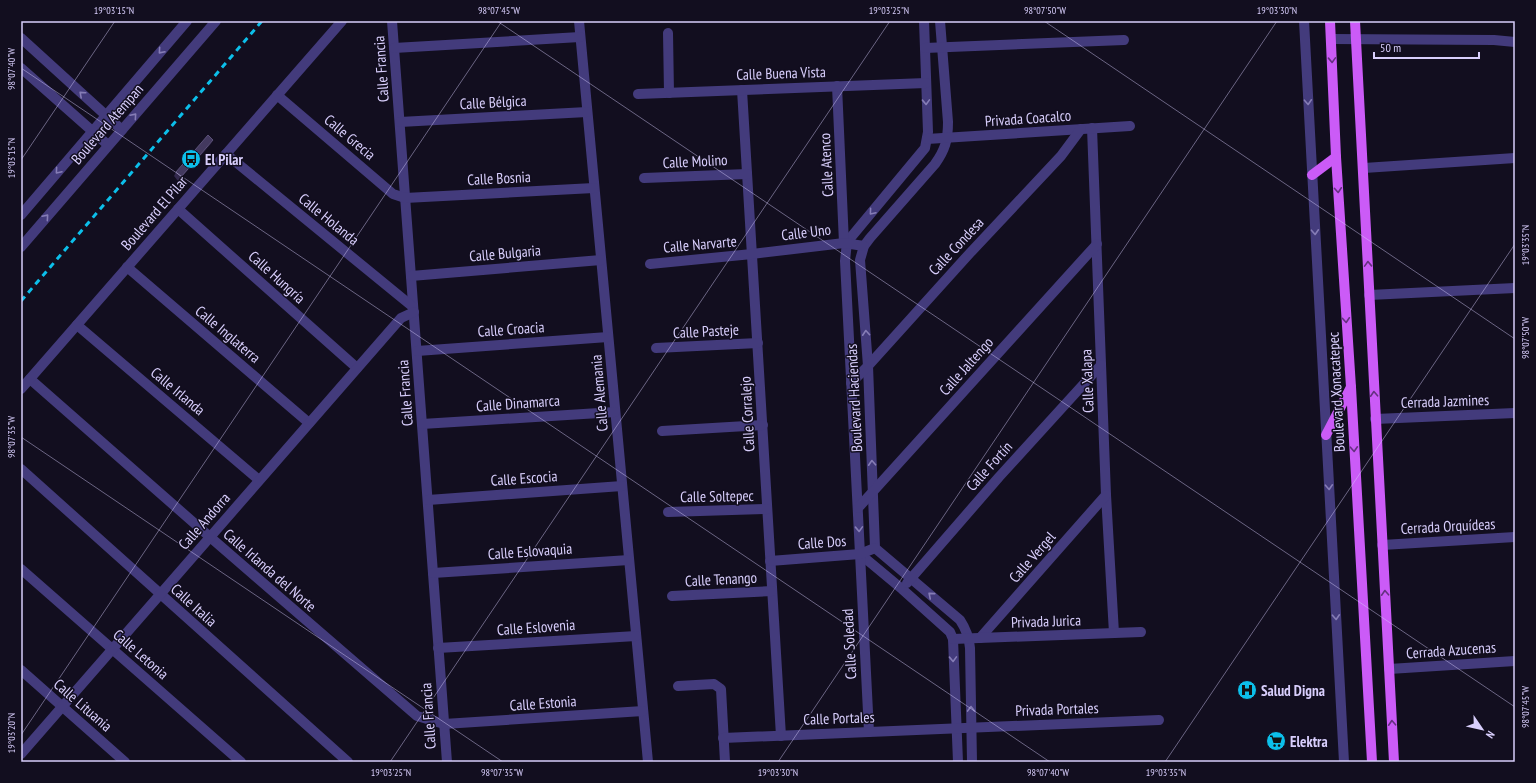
<svg xmlns="http://www.w3.org/2000/svg" width="1536" height="783" viewBox="0 0 1536 783" font-family="'PT Sans Narrow',sans-serif">
	<style>
		.lines { fill: none; stroke-linecap: round; stroke-linejoin: round }
		.minor { stroke: #433b7c; stroke-width: 10 }
		.major { stroke: #cb5bf7; stroke-width: 10 }
		.rail { stroke: #0cbfea; stroke-width: 3; stroke-dasharray: 6 5; stroke-linecap: butt }
		.wall { fill: #32284c }
		.shaded-wall { fill: #1d1632 }
		.building { fill: #43395f; stroke: #5b5178 }
		.oneway { stroke: #867db6 }
		.oneway2 { stroke: #653180 }
		.ticks { fill: none; stroke: #d8cefc; stroke-width: 1; stroke-opacity: 0.45 }
		.labels { text-anchor: middle; dominant-baseline: central; stroke-width: 3; stroke-linejoin: round; paint-order: stroke }
		.street-label { font-size: 15px; fill: #d8cefc; stroke: #120e1f }
		.poi-label { font-size: 15px; font-weight: bold; fill: #d8cefc; stroke: #120e1f; text-anchor: start }
		.neatline { fill: none; stroke: #d8cefc; stroke-width: 1.5 }
		.ticks-label { font-size: 10px; text-anchor: middle; fill: #d8cefc }
	</style>
	<rect width="100%" height="100%" fill="#120e1f"/>
	<g class="lines">
		<g class="minor">
			<path d="M392,21L447,762"/>
			<path d="M579,21L648,762"/>
			<path d="M924,21L928,132L925,148L847,242L845,261L860,554L902,589L950,632L953,639L958,762"/>
			<path d="M940,21L948,122C948,140 945,150 935,164L870,238L864,246L860,260L868,366L875,548L960,620C966,629 969,637 970,648L972,762"/>
			<path d="M1304,21L1344,762"/>
			<path d="M668,33L669,93"/>
			<path d="M21,38L122,130"/>
			<path d="M1331,39L1494,40L1515,42"/>
			<path d="M394,48L580,37"/>
			<path d="M925,48L1124,40"/>
			<path d="M21,68L108,145"/>
			<path d="M837,86L844,243"/>
			<path d="M742,90L781,736"/>
			<path d="M638,94L926,83"/>
			<path d="M277,95L393,194L405,198L594,188"/>
			<path d="M400,122L587,112"/>
			<path d="M1092,128L1106,495L1114,633"/>
			<path d="M927,139L1130,126"/>
			<path d="M226,154L413,307"/>
			<path d="M1364,168L1515,158"/>
			<path d="M644,178L747,174"/>
			<path d="M178,209L357,368"/>
			<path d="M21,215L187,21"/>
			<path d="M21,247L216,21"/>
			<path d="M650,264L752,254L844,243L864,246"/>
			<path d="M127,267L309,423"/>
			<path d="M411,276L601,260"/>
			<path d="M1369,295L1515,288"/>
			<path d="M77,325L259,480"/>
			<path d="M656,348L758,343"/>
			<path d="M417,351L608,337"/>
			<path d="M30,379L210,537L417,716L444,724L643,711"/>
			<path d="M851,383L868,366L970,253L1061,156L1081,129"/>
			<path d="M21,389L342,21"/>
			<path d="M1375,419L1515,413"/>
			<path d="M422,424L615,412"/>
			<path d="M662,431L763,425"/>
			<path d="M21,469L348,762"/>
			<path d="M428,500L622,486"/>
			<path d="M858,508L1097,244"/>
			<path d="M668,512L767,509"/>
			<path d="M1382,545L1515,537"/>
			<path d="M860,554L869,732"/>
			<path d="M770,561L860,554L875,548"/>
			<path d="M21,569L241,762"/>
			<path d="M433,573L629,560"/>
			<path d="M907,583L999,477L1101,365"/>
			<path d="M672,596L772,591"/>
			<path d="M980,638L1106,495"/>
			<path d="M953,639L1141,632"/>
			<path d="M438,648L636,636"/>
			<path d="M1389,669L1515,661"/>
			<path d="M21,670L125,762"/>
			<path d="M678,686L714,684L721,689L725,762"/>
			<path d="M723,738L1159,720"/>
			<path d="M21,754L401,318L414,312"/>
		</g>
		<g class="major">
			<path d="M1330,21L1336,157L1351,387L1372,762"/>
			<path d="M1355,21L1394,762"/>
			<path d="M1312,175L1336,157"/>
			<path d="M1326,435L1351,387"/>
		</g>
		<path class="rail" d="M21,301L262,21"/>
	</g>
	<path class="wall" d="M211,144L178,181L174,176L176,172Z"/>
	<path class="shaded-wall" d="M213,140L211,144L178,181L181,177Z"/>
	<path class="building" d="M208,135L213,140L181,177L176,172Z"/>
	<defs><path id="oneway-chevron" d="M-2-3.5L2.5 0L-2 3.5" fill="none" stroke-width="1.6" stroke-linecap="round" stroke-linejoin="round"/></defs>
	<g class="oneway">
		<use href="#oneway-chevron" transform="translate(161 51) rotate(131)"/>
		<use href="#oneway-chevron" transform="translate(82 94) rotate(-138)"/>
		<use href="#oneway-chevron" transform="translate(926 102) rotate(88)"/>
		<use href="#oneway-chevron" transform="translate(1308 102) rotate(87)"/>
		<use href="#oneway-chevron" transform="translate(134 116) rotate(-49)"/>
		<use href="#oneway-chevron" transform="translate(58 171) rotate(130)"/>
		<use href="#oneway-chevron" transform="translate(872 212) rotate(130)"/>
		<use href="#oneway-chevron" transform="translate(46 217) rotate(-49)"/>
		<use href="#oneway-chevron" transform="translate(1315 232) rotate(87)"/>
		<use href="#oneway-chevron" transform="translate(866 333) rotate(-94)"/>
		<use href="#oneway-chevron" transform="translate(872 463) rotate(-93)"/>
		<use href="#oneway-chevron" transform="translate(1329 487) rotate(87)"/>
		<use href="#oneway-chevron" transform="translate(859 529) rotate(88)"/>
		<use href="#oneway-chevron" transform="translate(931 595) rotate(-140)"/>
		<use href="#oneway-chevron" transform="translate(1336 617) rotate(87)"/>
		<use href="#oneway-chevron" transform="translate(953 659) rotate(88)"/>
		<use href="#oneway-chevron" transform="translate(971 709) rotate(-91)"/>
	</g>
	<g class="oneway2">
		<use href="#oneway-chevron" transform="translate(1332 60) rotate(88)"/>
		<use href="#oneway-chevron" transform="translate(1338 190) rotate(86)"/>
		<use href="#oneway-chevron" transform="translate(1368 264) rotate(-92)"/>
		<use href="#oneway-chevron" transform="translate(1346 320) rotate(86)"/>
		<use href="#oneway-chevron" transform="translate(1374 394) rotate(-93)"/>
		<use href="#oneway-chevron" transform="translate(1354 449) rotate(87)"/>
		<use href="#oneway-chevron" transform="translate(1385 593) rotate(-93)"/>
		<use href="#oneway-chevron" transform="translate(1392 723) rotate(-93)"/>
	</g>
	<path class="ticks" d="M497,21L1515,707M1044,21L1515,339M21,68L1050,762M21,160L115,21M21,437L503,762M21,735L502,21M390,762L890,21M778,762L1277,21M1165,762L1515,244"/>
	<defs>
		<g id="bus-disc" transform="scale(1)"><circle r="9.5" fill="#0cbfea" stroke="#120e1f"/><path d="M-5-6H5V4H4V6H2V4H-2V6H-4V4H-5ZM-3.5-4V0h7V-4ZM-3.5 1.2v1.5H-2V1.2ZM2 1.2v1.5H3.5V1.2Z" fill="#111"/></g>
		<g id="hospital-disc" transform="scale(1)"><circle r="9.5" fill="#0cbfea" stroke="#120e1f"/><path d="M-5-5h3v3.5h4V-5h3V5h-3V1.5h-4V5h-3Z" fill="#111"/></g>
		<g id="supermarket-disc" transform="scale(1)"><circle r="9.5" fill="#0cbfea" stroke="#120e1f"/><path d="M-6-5.5h2.5l.6 2H6L4.5 2H-2.5L-4.4-4H-6ZM-1.5 3.2a1.3 1.3 0 1 0 .1 0ZM3 3.2a1.3 1.3 0 1 0 .1 0Z" fill="#111"/></g>
	</defs>
	<g fill-rule="evenodd">
		<use href="#bus-disc" x="191" y="159"/>
		<use href="#hospital-disc" x="1247" y="690"/>
		<use href="#supermarket-disc" x="1276" y="741"/>
	</g>
	<g class="labels">
		<g class="street-label">
			<text transform="translate(381 69) rotate(-94)">Calle Francia</text>
			<text transform="translate(781 73) rotate(-2)">Calle Buena Vista</text>
			<text transform="translate(493 102) rotate(-3)">Calle Bélgica</text>
			<text transform="translate(1028 118) rotate(-4)">Privada Coacalco</text>
			<text transform="translate(107 124) rotate(-49)">Boulevard Atempan</text>
			<text transform="translate(350 137) rotate(40)">Calle Grecia</text>
			<text transform="translate(695 161) rotate(-3)">Calle Molino</text>
			<text transform="translate(826 165) rotate(-93)">Calle Atenco</text>
			<text transform="translate(499 178) rotate(-3)">Calle Bosnia</text>
			<text transform="translate(154 213) rotate(-49)">Boulevard El Pilar</text>
			<text transform="translate(329 219) rotate(39)">Calle Holanda</text>
			<text transform="translate(806 232) rotate(-7)">Calle Uno</text>
			<text transform="translate(700 244) rotate(-5)">Calle Narvarte</text>
			<text transform="translate(956 246) rotate(-47)">Calle Condesa</text>
			<text transform="translate(505 253) rotate(-5)">Calle Bulgaria</text>
			<text transform="translate(277 277) rotate(42)">Calle Hungría</text>
			<text transform="translate(511 329) rotate(-4)">Calle Croacia</text>
			<text transform="translate(706 331) rotate(-3)">Calle Pasteje</text>
			<text transform="translate(228 334) rotate(40)">Calle Inglaterra</text>
			<text transform="translate(966 366) rotate(-48)">Calle Jaltengo</text>
			<text transform="translate(1087 381) rotate(-92)">Calle Xalapa</text>
			<text transform="translate(178 391) rotate(40)">Calle Irlanda</text>
			<text transform="translate(1336 392) rotate(-93)">Boulevard Xonacatepec</text>
			<text transform="translate(405 393) rotate(-94)">Calle Francia</text>
			<text transform="translate(599 393) rotate(-95)">Calle Alemania</text>
			<text transform="translate(854 398) rotate(-93)">Boulevard Haciendas</text>
			<text transform="translate(1445 401) rotate(-2)">Cerrada Jazmines</text>
			<text transform="translate(518 403) rotate(-4)">Calle Dinamarca</text>
			<text transform="translate(747 414) rotate(-93)">Calle Corralejo</text>
			<text transform="translate(989 466) rotate(-48)">Calle Fortín</text>
			<text transform="translate(524 478) rotate(-4)">Calle Escocia</text>
			<text transform="translate(717 496) rotate(-1)">Calle Soltepec</text>
			<text transform="translate(204 521) rotate(-49)">Calle Andorra</text>
			<text transform="translate(1448 526) rotate(-3)">Cerrada Orquídeas</text>
			<text transform="translate(822 542) rotate(-4)">Calle Dos</text>
			<text transform="translate(530 551) rotate(-4)">Calle Eslovaquia</text>
			<text transform="translate(1032 557) rotate(-49)">Calle Vergel</text>
			<text transform="translate(270 570) rotate(41)">Calle Irlanda del Norte</text>
			<text transform="translate(721 579) rotate(-3)">Calle Tenango</text>
			<text transform="translate(194 605) rotate(42)">Calle Italia</text>
			<text transform="translate(1046 621) rotate(-2)">Privada Jurica</text>
			<text transform="translate(536 627) rotate(-4)">Calle Eslovenia</text>
			<text transform="translate(849 644) rotate(-93)">Calle Soledad</text>
			<text transform="translate(1451 650) rotate(-4)">Cerrada Azucenas</text>
			<text transform="translate(141 654) rotate(41)">Calle Letonia</text>
			<text transform="translate(543 703) rotate(-4)">Calle Estonia</text>
			<text transform="translate(83 705) rotate(41)">Calle Lituania</text>
			<text transform="translate(1057 709) rotate(-2)">Privada Portales</text>
			<text transform="translate(428 716) rotate(-94)">Calle Francia</text>
			<text transform="translate(839 718) rotate(-2)">Calle Portales</text>
		</g>
		<g class="poi-label">
			<text x="205" y="159">El Pilar</text>
			<text x="1261" y="690">Salud Digna</text>
			<text x="1290" y="741">Elektra</text>
		</g>
	</g>
	<rect width="1536" height="783" fill="none" stroke="#120e1f" stroke-width="44"/>
	<g transform="translate(1482 729) rotate(124)" stroke="#120e1f" stroke-width="3" paint-order="stroke">
	<path d="M0-3L7 15L0 10L-7 15Z" fill="#d8cefc"/>
	<text y="-6" font-size="11" font-weight="bold" text-anchor="middle" fill="#d8cefc">N</text>
	</g>
	<path d="M1374 52v6h105v-6" fill="none" stroke="#d8cefc" stroke-width="2"/>
	<text x="1380" y="52" font-size="12" fill="#d8cefc" stroke="#120e1f" stroke-width="3" paint-order="stroke">50 m</text>
	<rect x="22" y="22" width="1492" height="739" class="neatline"/>
	<g class="ticks-label">
		<text x="114" y="14">19°03'15"N</text>
		<text x="499" y="14">98°07'45"W</text>
		<text x="889" y="14">19°03'25"N</text>
		<text x="1045" y="14">98°07'50"W</text>
		<text x="1277" y="14">19°03'30"N</text>
		<text transform="translate(11 69) rotate(-90)" y="4">98°07'40"W</text>
		<text transform="translate(11 158) rotate(-90)" y="4">19°03'15"N</text>
		<text transform="translate(1525 245) rotate(-90)" y="4">19°03'35"N</text>
		<text transform="translate(1525 338) rotate(-90)" y="4">98°07'50"W</text>
		<text transform="translate(11 437) rotate(-90)" y="4">98°07'35"W</text>
		<text transform="translate(1525 707) rotate(-90)" y="4">98°07'45"W</text>
		<text transform="translate(11 733) rotate(-90)" y="4">19°03'20"N</text>
		<text x="391" y="776">19°03'25"N</text>
		<text x="502" y="776">98°07'35"W</text>
		<text x="778" y="776">19°03'30"N</text>
		<text x="1048" y="776">98°07'40"W</text>
		<text x="1166" y="776">19°03'35"N</text>
	</g>
</svg>
